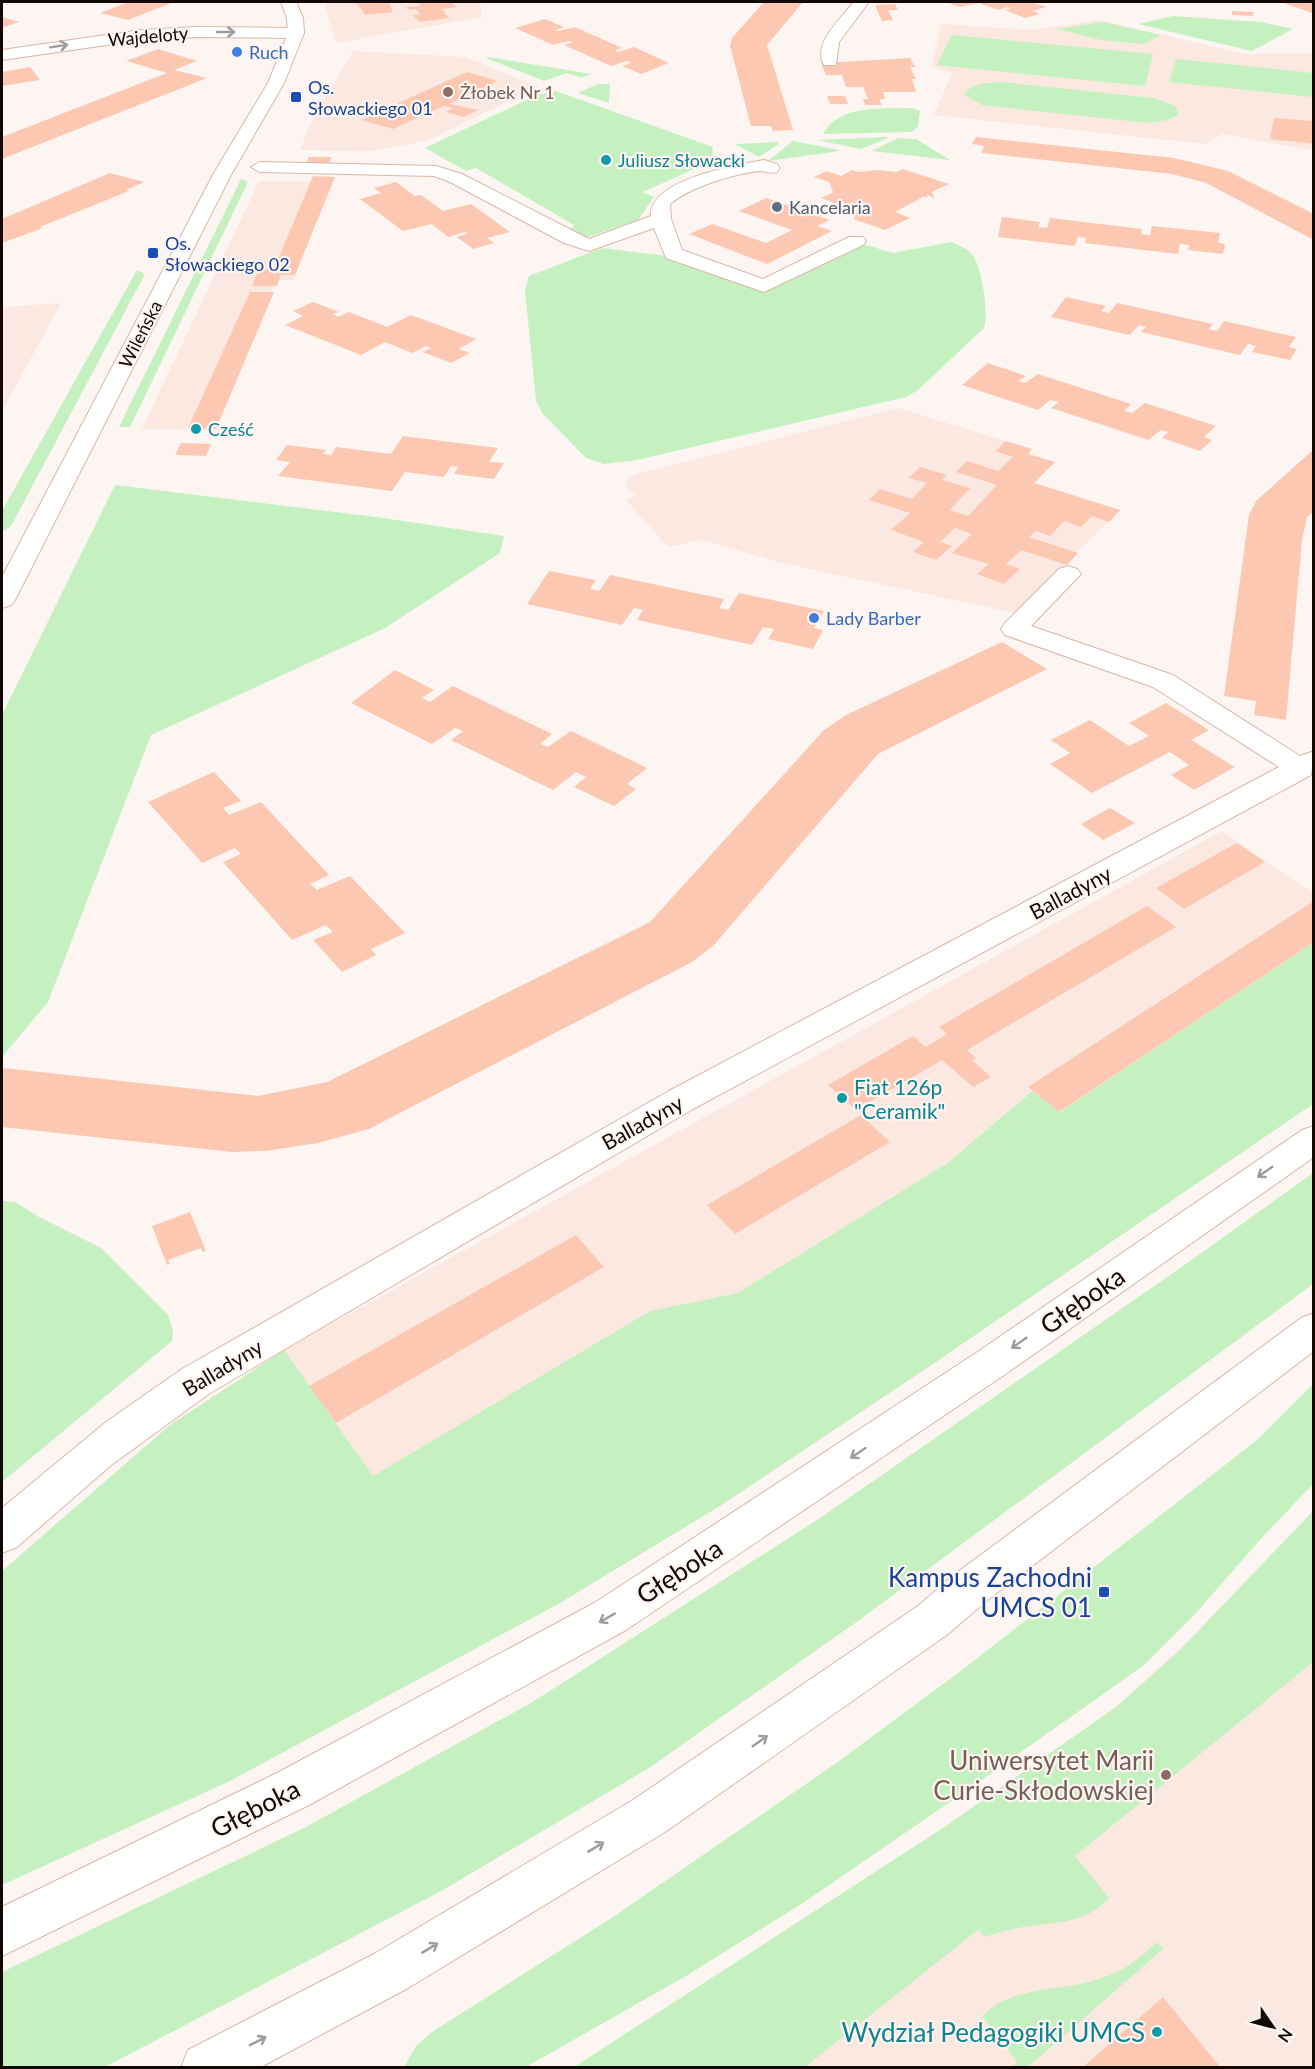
<svg xmlns="http://www.w3.org/2000/svg" width="1315" height="2069" viewBox="0 0 1315 2069" font-family="Lato,sans-serif">
	<style>
		.built { fill: #fbe8e0 }
		.green { fill: #c4f1bf }
		.building { fill: #fdc8b1 }
		.lines { fill: none; stroke-linecap: round; stroke-linejoin: round }
		.minor-casing { stroke: #dbb6a7; stroke-width: 2 }
		.tertiary-casing { stroke: #dbb6a7; stroke-width: 2 }
		.minor { fill: #fff; fill-rule: evenodd }
		.tertiary { fill: #fff; fill-rule: evenodd }
		.oneway { stroke: #a19c9b }
		.shop-dot { fill: #3f7fe0; stroke: #fdf5f2; stroke-width: 2 }
		.education-dot { fill: #8d6e63; stroke: #fdf5f2; stroke-width: 2 }
		.transit-dot { fill: #1a4fb4; stroke: #fdf5f2; stroke-width: 2 }
		.culture-dot { fill: #0f9aa8; stroke: #fdf5f2; stroke-width: 2 }
		.service-dot { fill: #5c6f8a; stroke: #fdf5f2; stroke-width: 2 }
		.labels { text-anchor: middle; dominant-baseline: central; stroke-width: 4.5; stroke-linejoin: round; paint-order: stroke }
		.far-street-label { font-size: 18px; fill: #140804; stroke: #fdf5f2 }
		.far-shop-label { font-size: 18px; fill: #366cbe; stroke: #fdf5f2; text-anchor: start }
		.far-transit-label { font-size: 18px; fill: #164399; stroke: #fdf5f2; text-anchor: start }
		.far-education-label { font-size: 18px; fill: #785e54; stroke: #fdf5f2; text-anchor: start }
		.far-culture-label { font-size: 18px; fill: #0d838f; stroke: #fdf5f2; text-anchor: start }
		.far-service-label { font-size: 18px; fill: #4e5e75; stroke: #fdf5f2; text-anchor: start }
		.street-label { font-size: 21px; fill: #140804; stroke: #fdf5f2 }
		.culture-label { font-size: 21px; fill: #0d838f; stroke: #fdf5f2; text-anchor: start }
		.near-street-label { font-size: 26px; fill: #140804; stroke: #fdf5f2 }
		.near-transit-label { font-size: 26px; fill: #164399; stroke: #fdf5f2; text-anchor: end }
		.near-education-label { font-size: 26px; fill: #785e54; stroke: #fdf5f2; text-anchor: end }
		.near-culture-label { font-size: 26px; fill: #0d838f; stroke: #fdf5f2; text-anchor: end }
	</style>
	<rect width="100%" height="100%" fill="#fdf5f2"/>
	<g class="built">
		<path d="M324,2H480L482,17L336,43Z"/>
		<path d="M1099,20L1245,54L1313,53V151L1223,134L1205,144L934,115L952,73L932,66L941,24L1033,30Z"/>
		<path d="M353,51L466,57L538,87L426,141L369,151L300,150L310,125Z"/>
		<path d="M259,181L330,182L294,280H276L214,430L142,429Z"/>
		<path d="M61,303L2,411V307Z"/>
		<path d="M898,408L1032,449L1029,454L1055,462L1034,483L1120,510L1016,613L781,563L703,540L668,547L626,500L636,496L627,487V478L639,473Z"/>
		<path d="M1222,831L1313,893V943L1060,1112L1031,1091L949,1162L738,1293L650,1311L373,1476L284,1350Z"/>
		<path d="M1313,1526V2067L604,2068L1116,1707Z"/>
	</g>
	<g class="green">
		<path d="M1173,16L1261,22L1293,29L1252,51L1138,24Z"/>
		<path d="M1103,22L1160,35L1144,44L1101,40L1057,29Z"/>
		<path d="M952,35L1153,54L1145,86L937,65Z"/>
		<path d="M486,58L488,57L591,74L582,78L567,73L544,81Z"/>
		<path d="M1176,59L1313,73V97L1169,82Z"/>
		<path d="M1000,82L1154,98L1176,106L1178,115L1167,120L1148,123L982,105L965,95L967,90L980,84Z"/>
		<path d="M598,84H610L609,103L578,93Z"/>
		<path d="M556,91L713,147L711,165L697,164L694,169L643,192L654,197L638,220L588,237L568,233L574,225L476,168L466,171L425,148L537,95Z"/>
		<path d="M912,108L920,111L918,127L911,132L823,134C840,104 881,109 912,108Z"/>
		<path d="M888,138L861,149L817,140L887,137Z"/>
		<path d="M898,138L916,139L950,160L872,151Z"/>
		<path d="M793,141L834,149L840,151L768,161Z"/>
		<path d="M778,142L779,144L759,157L735,144Z"/>
		<path d="M241,179L248,182L130,427H119Z"/>
		<path d="M952,242C958,245 968,249 972,254C982,267 989,313 984,328L918,390L906,397L637,460L604,464L586,458L543,414L536,401L525,291L529,276L602,248L667,256L762,292L863,244L893,253Z"/>
		<path d="M137,270L145,274L11,526L2,532V511Z"/>
		<path d="M115,485L376,517L504,536L500,553L385,628L151,735L48,1002L2,1057V715Z"/>
		<path d="M1313,943V1104L930,1366L720,1506L560,1603L228,1782L2,1885V1571L170,1425L284,1350L373,1476L650,1311L738,1293L949,1162L1032,1091L1060,1112Z"/>
		<path d="M1313,1173V1284L858,1621L649,1768L443,1890L105,2067H2V1972L304,1828L531,1703L820,1518L1193,1259Z"/>
		<path d="M2,1201L15,1202L39,1217L101,1248L168,1315L173,1331L172,1341L2,1482Z"/>
		<path d="M1313,1384V1484L1259,1541L1195,1614L1144,1665L979,1782L803,1903L686,1976L526,2067H404L416,2046L432,2032L613,1917L835,1764L962,1670L1257,1440Z"/>
		<path d="M1313,1511V1662L1075,1856L1109,1898C1087,1922 1061,1922 1030,1926C1014,1928 999,1932 984,1937L979,1929L805,2067H574L946,1826L1116,1707L1176,1654Z"/>
		<path d="M1157,1942L1163,1949L1028,2067H1012L1017,2062L982,2016C1015,1984 1059,1993 1099,1979C1123,1972 1139,1959 1157,1942Z"/>
	</g>
	<g class="building">
		<path d="M129,2H174L128,20L100,13Z"/>
		<path d="M351,2H389L393,12L365,15L358,5Z"/>
		<path d="M417,2H451L456,7L442,9L449,18L420,22L413,15L420,14L416,9L409,10L406,7L421,6Z"/>
		<path d="M764,2H803L767,45L793,130L773,131L771,126H751L730,46L732,38Z"/>
		<path d="M946,2H1031L1046,7L1032,11L1040,14L1025,18L1005,10L1011,9L1008,7L998,10L979,3L960,7Z"/>
		<path d="M1281,2H1314V12L1312,13Z"/>
		<path d="M895,4L898,10H888L893,20L882,21L875,5Z"/>
		<path d="M1232,11L1254,12L1253,16L1232,15Z"/>
		<path d="M2,17L19,22L2,28Z"/>
		<path d="M545,19L564,27L556,30L559,31L575,27L622,48L615,50L618,52L634,47L669,63L641,74L622,66L631,63L627,61L611,66L564,45L573,42L569,41L553,45L515,28Z"/>
		<path d="M158,49L197,61L174,70L207,78L2,159V137L167,73L126,61Z"/>
		<path d="M910,58L915,67H910L916,79H912L916,92H883L885,99H879L882,105H865L863,99H868L863,87H846L842,75H826L821,63Z"/>
		<path d="M30,67L40,80L2,86V72Z"/>
		<path d="M467,72L498,81L449,104L478,110L463,117L446,112L453,108L444,106L393,129L361,120Z"/>
		<path d="M827,96H845L848,104H830Z"/>
		<path d="M1274,118L1314,121V144L1270,139Z"/>
		<path d="M976,137L1174,158L1228,171L1314,214V240L1206,183L1172,174L981,153L984,146L972,144Z"/>
		<path d="M309,157H332L329,164H306Z"/>
		<path d="M903,169L949,184L932,192L934,198L927,194L928,197H923L895,212L910,218L885,230L853,219L856,217L831,204L835,203L821,198L833,192L829,182L814,177L827,171L841,176L852,170L859,172L878,170L897,172Z"/>
		<path d="M110,173L144,182L126,190L129,191L40,227L43,228L2,243V219Z"/>
		<path d="M313,176L335,177L295,275H281L277,286H252L259,269H274Z"/>
		<path d="M396,182L415,196L421,195L443,211L471,204L510,232L487,238L494,243L473,249L457,237L467,234L465,232L448,237L432,224L403,231L360,199L381,193L374,188Z"/>
		<path d="M766,198L830,220L817,226L832,231L767,264L689,234L712,224L766,243L792,230L739,211Z"/>
		<path d="M1002,217L1040,222L1038,227L1047,228L1050,218L1142,229L1141,234L1150,235L1152,226L1220,233L1218,243L1225,244L1223,254L1188,250L1189,245L1180,244L1178,254L1085,243L1086,238L1078,237L1075,246L998,237Z"/>
		<path d="M250,292H274L216,429L188,428Z"/>
		<path d="M1066,297L1106,306L1101,311L1109,313L1117,303L1213,324L1209,329L1217,331L1224,321L1296,337L1289,347L1297,349L1290,360L1252,352L1256,346L1248,344L1240,355L1141,332L1146,327L1139,325L1130,335L1051,317Z"/>
		<path d="M313,302L339,312L333,314L338,317L349,312L387,327L411,315L476,339L459,349L470,353L451,363L422,352L431,348L426,346L412,353L385,342L361,355L285,325L303,316L293,311Z"/>
		<path d="M988,363L1026,376L1019,381L1025,383L1038,374L1131,404L1124,411L1132,413L1145,403L1216,426L1204,437L1212,440L1200,451L1162,438L1168,432L1161,430L1148,440L1051,408L1059,402L1050,400L1038,410L962,385Z"/>
		<path d="M403,436L498,448L489,462L504,463L494,479L454,474L458,467L451,466L444,477L405,472L392,491L278,476L290,462L276,460L287,445L326,450L323,454L331,455L336,447L391,454Z"/>
		<path d="M1006,441L1032,449L1028,454L1055,462L1034,483L1120,510L1109,522L1092,516L1081,527L1064,521L1050,536L1036,531L1029,537L1078,553L1067,565L1021,550L1006,564L1020,569L1004,584L977,574L989,564L952,553L972,534L955,528L940,542L952,546L936,560L913,552L924,542L891,530L910,513L869,500L880,489L912,499L927,483L909,478L920,467L947,475L942,480L970,488L950,510L968,516L997,485L956,472L967,461L998,471L1013,457L995,451Z"/>
		<path d="M181,443L211,444L206,456L175,455Z"/>
		<path d="M1314,449V511L1307,517L1302,540L1286,720L1254,715L1256,701L1224,696L1249,515L1256,501Z"/>
		<path d="M549,571L596,580L590,589L599,591L610,575L724,599L719,608L728,610L739,593L824,611L814,628L823,630L813,649L768,639L774,629L763,627L752,645L637,620L643,610L634,608L622,625L527,604Z"/>
		<path d="M1002,642L1047,669L878,754L713,946L692,962L369,1129L318,1143L266,1151L232,1152L2,1127V1072L4,1068L258,1096L327,1082L650,922L824,730L846,715Z"/>
		<path d="M395,670L434,690L422,698L430,702L453,686L552,734L540,744L548,747L571,731L647,768L627,784L636,789L614,806L574,787L586,777L576,772L553,790L451,740L463,731L455,728L432,744L351,703Z"/>
		<path d="M1166,703L1209,730L1191,740L1235,767L1194,790L1171,775L1189,765L1170,752L1092,793L1050,764L1070,753L1051,740L1090,720L1129,746L1149,736L1129,723Z"/>
		<path d="M214,772L241,801L223,808L229,815L261,802L329,875L310,884L317,890L350,876L405,933L371,949L376,955L342,972L313,940L333,932L326,925L292,940L223,862L241,854L235,848L202,863L148,802Z"/>
		<path d="M1110,808L1135,823L1103,840L1081,824Z"/>
		<path d="M1237,843L1265,862L1184,909L1156,888Z"/>
		<path d="M1314,901V942L1059,1112L1028,1087Z"/>
		<path d="M1147,906L1176,927L967,1050L976,1058L972,1060L991,1077L973,1087L942,1060L856,1110L828,1085L913,1036L926,1047L947,1034L939,1027Z"/>
		<path d="M861,1115L890,1142L735,1234L707,1205Z"/>
		<path d="M190,1212L206,1251L203,1252L201,1248L168,1260L170,1264L167,1265L152,1226Z"/>
		<path d="M576,1235L604,1267L336,1423L309,1386Z"/>
		<path d="M1163,1997L1221,2068H1082Z"/>
	</g>
	<g class="lines">
		<g class="minor-casing">
			<g id="minor">
				<path d="M854,2H869L839,42L836,65H824C812,44 841,18 854,2Z"/>
				<path d="M196,27L296,28L304,33L296,38L196,37L141,40L2,60V50L141,30Z"/>
				<path d="M764,160L777,164L780,168L777,172C771,174 766,171 759,171C731,175 692,186 670,204L671,219L682,250L763,279L849,237H863L866,241L863,245L764,292L666,258L654,228L589,251L564,243L450,182L434,176L260,172L251,167L260,162L436,166L462,174L589,239L651,216C648,180 736,165 764,160Z"/>
				<path d="M1068,566L1077,569L1081,574L1031,626L1173,675L1300,756L1314,751L1311,775L693,1109L210,1393L110,1466L17,1547L2,1553V1508L106,1422L182,1369L669,1091L1279,767L1153,687L1005,635L1001,629L1005,623L1059,569Z"/>
			</g>
		</g>
		<g class="tertiary-casing">
			<g id="tertiary">
				<path d="M281,2H296L303,18L304,33L284,83L232,173L15,600L11,605L2,608V577L214,173L268,83L288,33L287,18Z"/>
				<path d="M1314,1126V1157L1007,1373L626,1630L309,1805L2,1956V1907L277,1773L596,1602L979,1351L1302,1130Z"/>
				<path d="M1314,1313V1351L985,1602L948,1634L665,1832L408,1988L259,2068H181L188,2050L374,1954L633,1800L918,1606L955,1574L1301,1318Z"/>
			</g>
		</g>
		<use href="#minor" class="minor"/>
		<use href="#tertiary" class="tertiary"/>
	</g>
	<defs><path id="oneway-shaft" d="M-6 0H5M1.5-3L5.5 0L1.5 3" fill="none" stroke-width="1.6" stroke-linecap="round" stroke-linejoin="round" transform="scale(1.5)"/></defs>
	<g class="oneway">
		<use href="#oneway-shaft" transform="translate(226 32)"/>
		<use href="#oneway-shaft" transform="translate(59 46) rotate(-9)"/>
		<use href="#oneway-shaft" transform="translate(1265 1172) rotate(145)"/>
		<use href="#oneway-shaft" transform="translate(1019 1343) rotate(145)"/>
		<use href="#oneway-shaft" transform="translate(858 1453) rotate(146)"/>
		<use href="#oneway-shaft" transform="translate(607 1618) rotate(150)"/>
		<use href="#oneway-shaft" transform="translate(760 1741) rotate(-35)"/>
		<use href="#oneway-shaft" transform="translate(596 1847) rotate(-31)"/>
		<use href="#oneway-shaft" transform="translate(430 1948) rotate(-31)"/>
		<use href="#oneway-shaft" transform="translate(258 2041) rotate(-27)"/>
	</g>
	<g class="shop-dot">
		<circle cx="237" cy="52" r="6"/>
		<circle cx="814" cy="618" r="6"/>
	</g>
	<g class="education-dot">
		<circle cx="448" cy="92" r="6"/>
		<circle cx="1166" cy="1775" r="6"/>
	</g>
	<g class="transit-dot">
		<rect x="290" y="91" width="12" height="12" rx="3"/>
		<rect x="147" y="247" width="12" height="12" rx="3"/>
		<rect x="1098" y="1586" width="12" height="12" rx="3"/>
	</g>
	<g class="culture-dot">
		<circle cx="606" cy="160" r="6"/>
		<circle cx="196" cy="429" r="6"/>
		<circle cx="842" cy="1098" r="6"/>
		<circle cx="1157" cy="2032" r="6"/>
	</g>
	<circle class="service-dot" cx="777" cy="207" r="6"/>
	<g class="labels">
		<g class="far-street-label">
			<text transform="translate(148 36) rotate(-5)">Wajdeloty</text>
			<text transform="translate(140 334) rotate(-63)">Wileńska</text>
		</g>
		<g class="far-shop-label">
			<text x="249" y="52">Ruch</text>
			<text x="826" y="618">Lady Barber</text>
		</g>
		<g class="far-transit-label">
			<text x="308" y="87">Os.<tspan x="308" dy="21">Słowackiego 01</tspan></text>
			<text x="165" y="243">Os.<tspan x="165" dy="21">Słowackiego 02</tspan></text>
		</g>
		<g class="far-education-label">
			<text x="460" y="92">Żłobek Nr 1</text>
		</g>
		<g class="far-culture-label">
			<text x="618" y="160">Juliusz Słowacki</text>
			<text x="208" y="429">Cześć</text>
		</g>
		<g class="far-service-label">
			<text x="789" y="207">Kancelaria</text>
		</g>
		<g class="street-label">
			<text transform="translate(1070 892) rotate(-28)">Balladyny</text>
			<text transform="translate(642 1122) rotate(-29)">Balladyny</text>
			<text transform="translate(222 1367) rotate(-31)">Balladyny</text>
		</g>
		<g class="culture-label">
			<text x="854" y="1086">Fiat 126p<tspan x="854" dy="24">"Ceramik"</tspan></text>
		</g>
		<g class="near-street-label">
			<text transform="translate(1082 1300) rotate(-35)">Głęboka</text>
			<text transform="translate(679 1571) rotate(-33)">Głęboka</text>
			<text transform="translate(255 1808) rotate(-27)">Głęboka</text>
		</g>
		<g class="near-transit-label">
			<text x="1092" y="1577">Kampus Zachodni<tspan x="1092" dy="30">UMCS 01</tspan></text>
		</g>
		<g class="near-education-label">
			<text x="1154" y="1760">Uniwersytet Marii<tspan x="1154" dy="30">Curie-Skłodowskiej</tspan></text>
		</g>
		<g class="near-culture-label">
			<text x="1145" y="2032">Wydział Pedagogiki UMCS</text>
		</g>
	</g>
	<rect width="1315" height="2069" fill="none" stroke="#140804" stroke-width="6"/>
	<g transform="translate(1273 2027) rotate(125)" stroke="#fdf5f2" stroke-width="4.5" paint-order="stroke">
	<path d="M0-4.5L10 22L0 15L-10 22Z" fill="#140804"/>
	<text y="-9" font-size="16" font-weight="bold" text-anchor="middle" fill="#140804">N</text>
	</g>
</svg>
